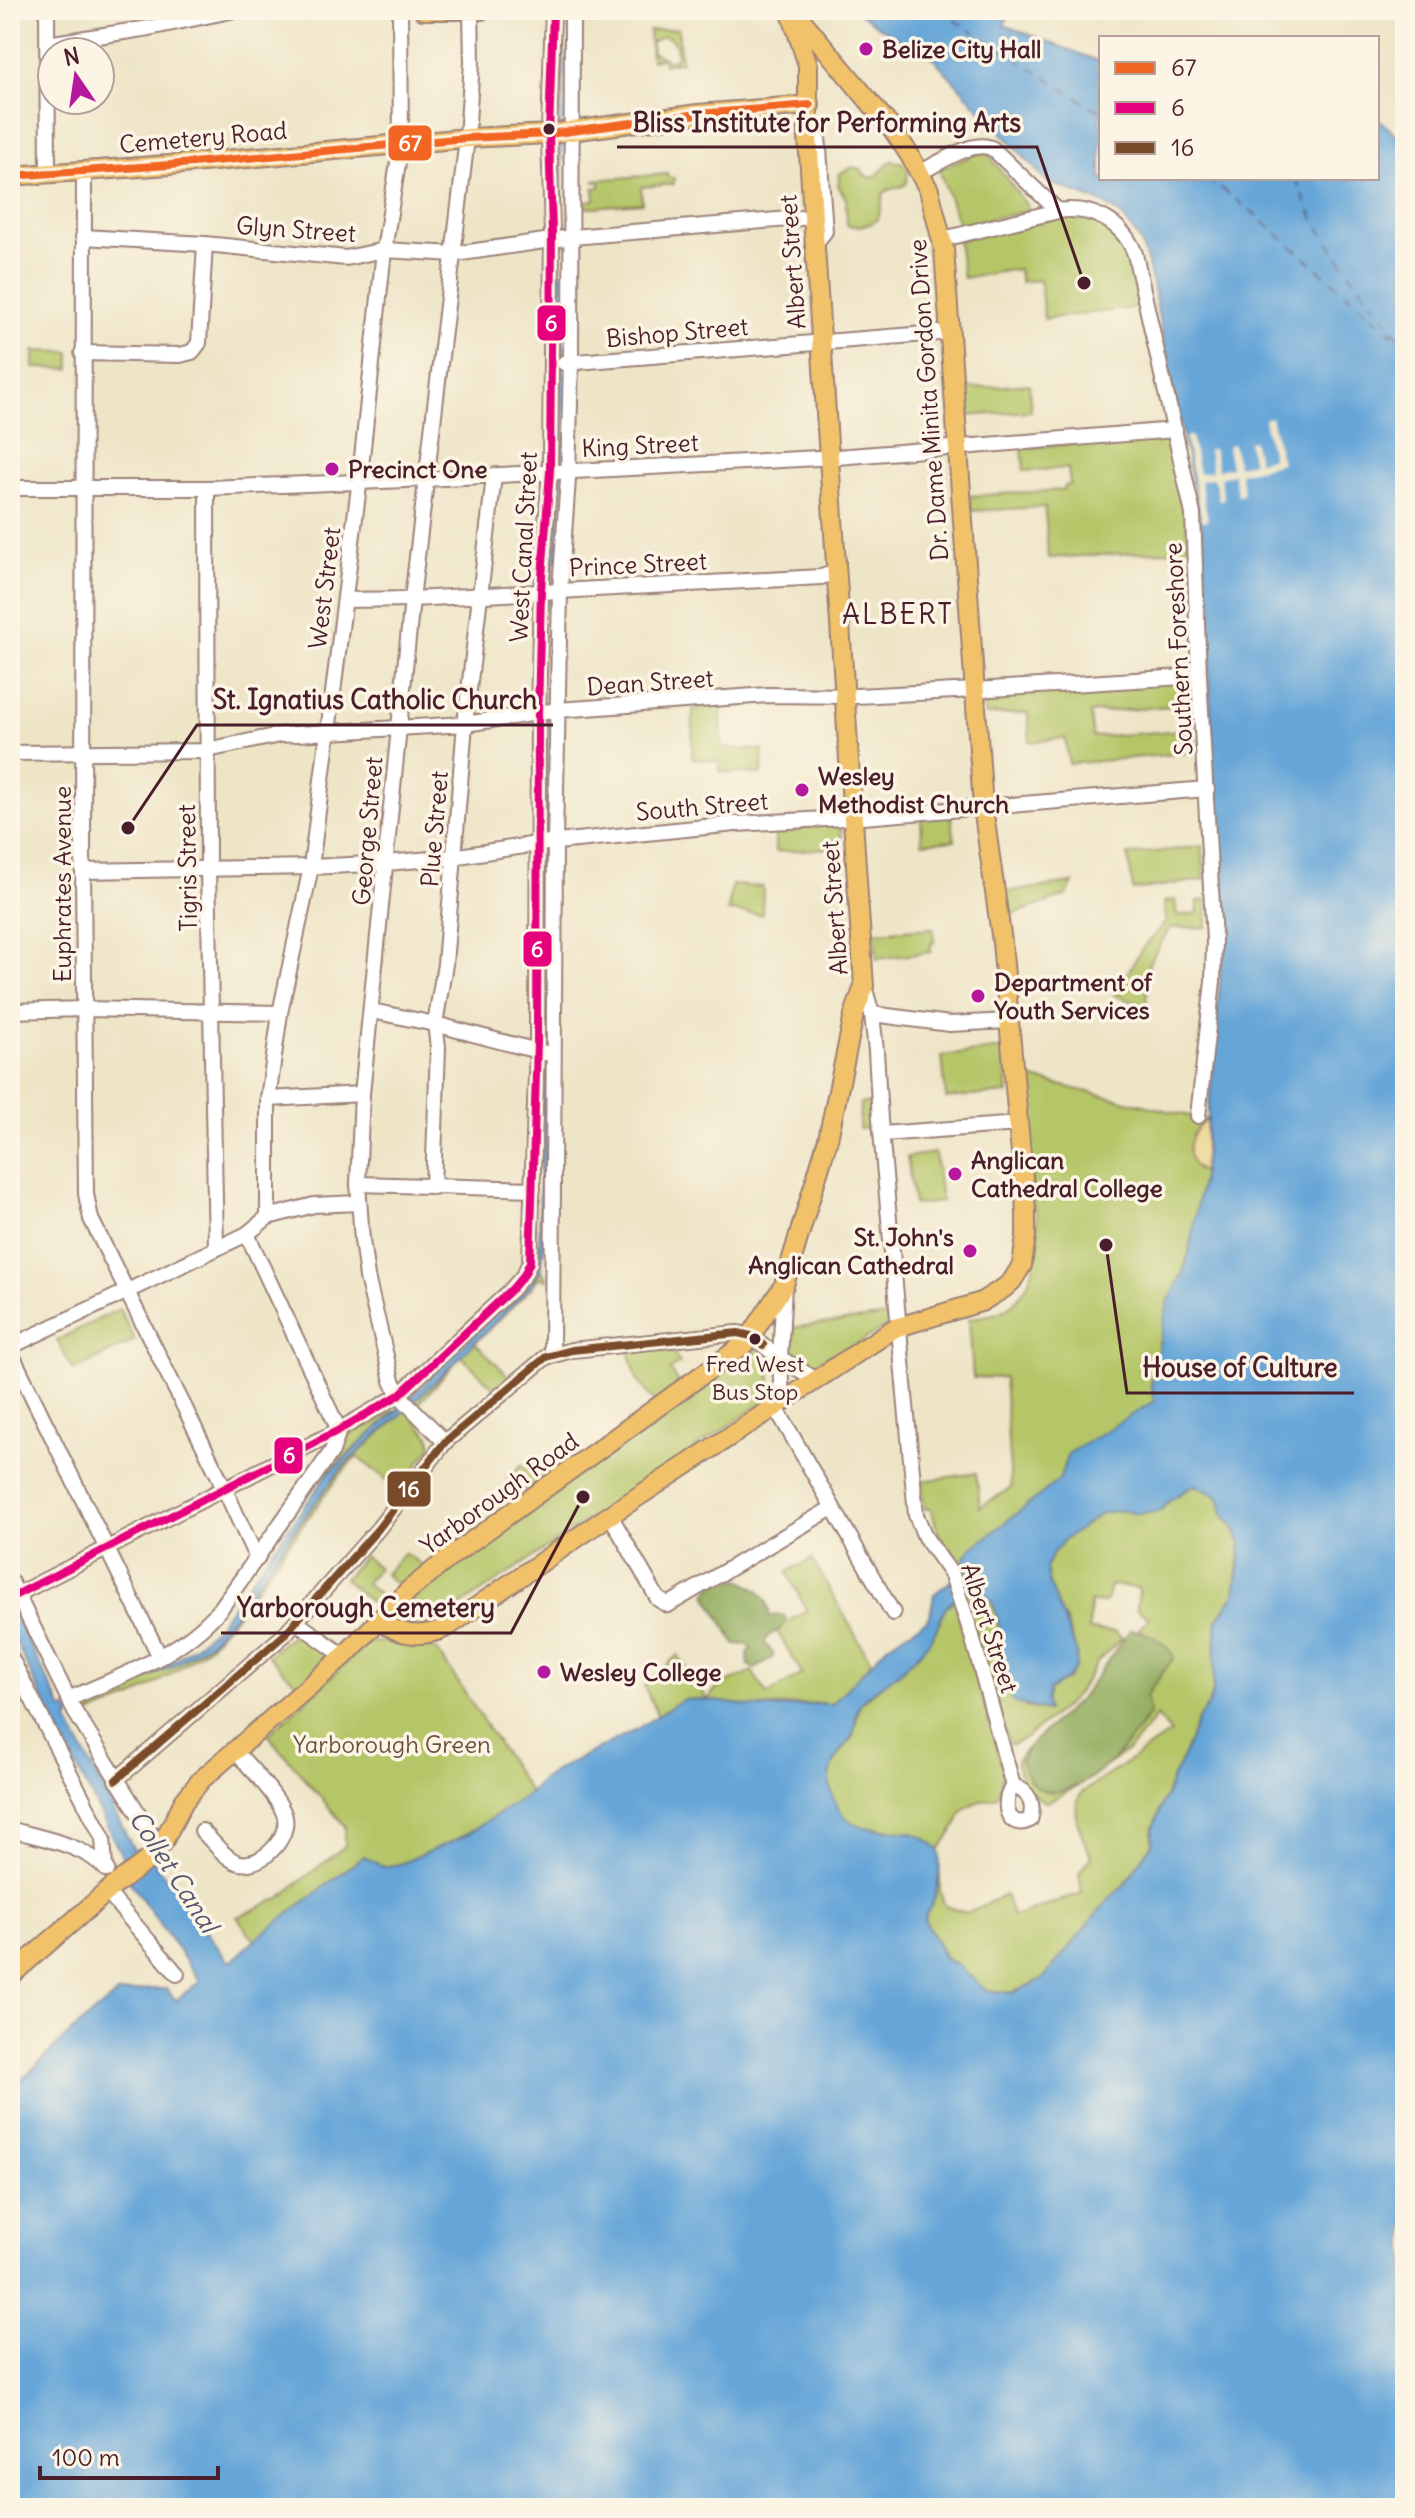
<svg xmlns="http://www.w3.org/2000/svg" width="1415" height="2518" viewBox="0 0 1415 2518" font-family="Delius,sans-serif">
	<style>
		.green { fill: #b5c668; stroke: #80724a; stroke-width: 2; fill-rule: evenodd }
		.forest { fill: #90ab5c; stroke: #6d6544; stroke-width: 2 }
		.sand { fill: #eeda9e; stroke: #9c7c64; stroke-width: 2 }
		.water { fill: #65a5d8; stroke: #586282; stroke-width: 2; fill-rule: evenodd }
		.pier { fill: #eee5c7 }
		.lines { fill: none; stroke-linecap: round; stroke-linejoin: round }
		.canal { stroke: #65a5d8; stroke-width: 12 }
		.ferry { stroke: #555570; stroke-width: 2; stroke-dasharray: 10 8; stroke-linecap: butt }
		.minor-casing { stroke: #9c8279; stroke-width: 18 }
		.major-casing { stroke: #9c8279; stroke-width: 22 }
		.minor { stroke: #fff; stroke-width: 14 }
		.major { stroke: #f2c26a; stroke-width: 18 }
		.bus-1-casing { stroke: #fcf5e5; stroke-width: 14 }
		.bus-2-casing { stroke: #fcf5e5; stroke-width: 14 }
		.bus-3-casing { stroke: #fcf5e5; stroke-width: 14 }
		.bus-1 { stroke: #f26522; stroke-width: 8 }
		.bus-2 { stroke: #e5007d; stroke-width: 8 }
		.bus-3 { stroke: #7a4b2a; stroke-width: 8 }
		.poi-dot { fill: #b5179e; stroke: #fcf5e5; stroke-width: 3 }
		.bus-dot { fill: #4a1f2b; stroke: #fcf5e5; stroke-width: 3 }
		.labels { text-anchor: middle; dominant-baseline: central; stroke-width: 7; stroke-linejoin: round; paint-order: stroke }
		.bus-label { font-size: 22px; fill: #4a1f2b; stroke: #fcf5e5 }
		.poi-label { font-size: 24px; font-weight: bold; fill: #4a1f2b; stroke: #fcf5e5; text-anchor: start }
		.street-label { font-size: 24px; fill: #4a1f2b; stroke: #fcf5e5 }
		.park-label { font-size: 24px; fill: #6a513d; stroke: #fcf5e5 }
		.water-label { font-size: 26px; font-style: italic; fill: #555570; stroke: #fcf5e5 }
		.quarter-label { font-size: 28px; letter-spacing: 2px; fill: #4a1f2b; stroke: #fcf5e5 }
		.leader { fill: none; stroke: #4a1f2b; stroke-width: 3 }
		.callout-dot { fill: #4a1f2b; stroke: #fcf5e5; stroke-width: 3 }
		.callout-label { font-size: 26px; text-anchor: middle; font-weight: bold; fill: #4a1f2b; stroke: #fcf5e5; stroke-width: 7; stroke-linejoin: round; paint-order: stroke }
		.line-badge { stroke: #fcf5e5; stroke-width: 3 }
		.badge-label { font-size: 22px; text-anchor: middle; font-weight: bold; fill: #fff }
	</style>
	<rect width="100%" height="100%" fill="#fcf5e5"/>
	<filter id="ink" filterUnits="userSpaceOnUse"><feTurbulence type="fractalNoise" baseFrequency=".0125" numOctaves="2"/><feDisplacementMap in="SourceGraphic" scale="16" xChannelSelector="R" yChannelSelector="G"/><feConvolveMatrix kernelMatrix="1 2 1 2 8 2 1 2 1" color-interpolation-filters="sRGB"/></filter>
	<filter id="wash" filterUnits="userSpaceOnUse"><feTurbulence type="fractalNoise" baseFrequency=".006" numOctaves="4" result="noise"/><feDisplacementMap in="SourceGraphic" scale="32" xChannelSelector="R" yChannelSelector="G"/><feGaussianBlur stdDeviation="1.8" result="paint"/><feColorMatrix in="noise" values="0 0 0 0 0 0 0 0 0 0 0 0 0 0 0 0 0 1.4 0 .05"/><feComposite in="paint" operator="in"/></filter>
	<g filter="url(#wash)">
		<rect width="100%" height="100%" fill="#eee5c7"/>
		<g class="green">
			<path d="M678,28L681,62L664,64L663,58L651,60L649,31ZM662,36L670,38L676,46L677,55L674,60H667L652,52L651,43Z"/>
			<path d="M982,152L988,154L1028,207L1023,212L959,225L939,169Z"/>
			<path d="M891,161L901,162L908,168L907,183C900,190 891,186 884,193C878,218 882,227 849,226L847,224L846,199L838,185L840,173L853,167L861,170L866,176L874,178Z"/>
			<path d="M667,174L669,178H674V184L641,187L642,203L580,208L579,202L595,200L594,188L600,187V182L594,180Z"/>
			<path d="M1063,217C1124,213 1130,261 1141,307L1044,319L1040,280L1021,282L1018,269L963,278L958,240Z"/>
			<path d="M34,351L70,352V369L34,368Z"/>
			<path d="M1029,384L1031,411L966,416L964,389Z"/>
			<path d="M1168,436L1187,523L1189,544L1183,550L1048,558L1045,507L972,511L969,496L1063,490L1065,486L1070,485L1068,468L1024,471L1022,448Z"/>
			<path d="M1193,680L1194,704L1090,713L1093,737L1195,729L1196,752L1069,764L1065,738L1030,742L1028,713L985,715L983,693Z"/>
			<path d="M721,707L722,748L763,750L762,774L720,772V762L692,758L693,709Z"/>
			<path d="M951,815L955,840L922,843L921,817Z"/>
			<path d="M841,824L842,847L775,852V828Z"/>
			<path d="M1203,846L1204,880L1133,890L1128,855Z"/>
			<path d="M1073,883L1066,896L1008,916L1004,892Z"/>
			<path d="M732,885L763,887L762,915L728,911Z"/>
			<path d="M1175,900L1177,916L1198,913V901L1206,900L1207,927L1170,928L1149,963L1146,1006L1114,995L1142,949L1166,922L1164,902Z"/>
			<path d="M933,928L934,943H931V952L877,959L874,932Z"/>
			<path d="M1003,1049L1008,1093L946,1098L942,1056Z"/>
			<path d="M1025,1077L1207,1120L1201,1124L1196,1169L1203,1172L1189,1253L1182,1275L1168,1302L1151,1383L1154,1401L1076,1471L961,1566H953L938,1532L931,1509H925L921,1481L976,1473L980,1507L1011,1488L1004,1377L973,1378L969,1319C979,1316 990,1316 1000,1312C1037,1296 1045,1233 1032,1200Z"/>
			<path d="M860,1103H872V1128L859,1129Z"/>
			<path d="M935,1153L941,1202L914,1205L907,1157Z"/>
			<path d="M541,1269L547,1279L538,1278L531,1288L475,1343L510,1377L495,1389L461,1356L418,1405L414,1400L530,1288Z"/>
			<path d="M119,1309L135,1340L73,1371L57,1340Z"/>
			<path d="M888,1316L891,1318L892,1323L819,1367L809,1368L790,1357L789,1328Z"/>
			<path d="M669,1347L680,1363L670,1369L680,1385L655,1403L637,1379L629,1350Z"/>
			<path d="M751,1352H759L770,1361L771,1389L764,1402L439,1620C424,1626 403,1631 398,1611L436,1575Z"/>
			<path d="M401,1407L339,1462L322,1482L348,1436Z"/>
			<path d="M406,1410L430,1437L432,1446L399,1489L357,1457L339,1476L237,1614L209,1646L174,1672L132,1698L87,1715L83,1708L175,1665L210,1642L233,1616L336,1474Z"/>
			<path d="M521,1465L552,1477L530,1492L507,1482Z"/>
			<path d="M1195,1485L1219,1497L1223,1514L1234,1527L1241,1543L1235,1594L1217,1620L1213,1692L1209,1704L1199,1717L1186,1751L1173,1777L1153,1828L1152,1844L1123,1887L1112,1895L1043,1979L1012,1993L986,1990L956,1964L946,1959L924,1919L926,1912L933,1901L940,1872V1891L945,1906L967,1913L1005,1895L1013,1917L1082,1893L1079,1873L1091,1856C1083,1838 1069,1812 1081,1793L1171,1733L1157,1716L1129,1750L1091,1776L1114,1759L1150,1714L1146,1696L1174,1657L1142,1631L1138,1630L1149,1618L1137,1609L1139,1588L1110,1585L1106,1603L1090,1602L1089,1630L1115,1632L1122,1638L1098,1661L1086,1681L1069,1703L1026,1738L1012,1745L1009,1743L963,1596L966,1588L993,1590L1025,1707L1048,1711L1046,1701L1049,1690L1069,1678L1077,1653L1065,1619L1022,1586L1063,1540L1102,1513L1121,1510L1138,1514L1160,1511L1170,1500Z"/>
			<path d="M404,1553L427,1568L400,1588L385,1574Z"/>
			<path d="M364,1556L378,1568L366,1583L387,1602L378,1609L344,1579Z"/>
			<path d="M812,1559L871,1662L866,1668C868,1681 857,1696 844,1699L839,1696L832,1705L821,1703L762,1707L755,1724L746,1728L738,1723L734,1731L726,1736L713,1733L706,1723L708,1701L682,1700L658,1716L644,1686L678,1655L708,1700C718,1682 736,1681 752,1671L767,1695L802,1674L777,1631L786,1622L807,1611L787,1572Z"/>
			<path d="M954,1599L1002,1768C1002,1813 990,1790 966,1808C960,1813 960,1818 957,1824C952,1833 945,1842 939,1850C921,1830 898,1830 873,1828C867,1828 860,1828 854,1825C839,1817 832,1797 827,1781L832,1766L853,1736L860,1704L917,1655L937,1628L943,1608Z"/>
			<path d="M295,1632L332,1654L298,1685L268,1656Z"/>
			<path d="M394,1640L437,1650L530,1793C502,1812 412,1874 379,1866C373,1864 369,1859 364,1856L255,1940L237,1917L278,1899L345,1846V1826L268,1735L368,1643Z"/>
			<path d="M1029,1746L1021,1760L1053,1792L1078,1786L1047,1802C1033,1799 1016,1778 1017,1762C1018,1755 1024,1751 1029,1746Z"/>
		</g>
		<g class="forest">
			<path d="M738,1579C754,1587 770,1595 769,1616L783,1615L785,1617C786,1629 775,1631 767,1637L765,1643L773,1653V1657L755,1669L748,1665L747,1655L751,1648L747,1645L735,1644L706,1594C714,1578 726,1585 738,1579Z"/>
			<path d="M1130,1630C1147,1631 1166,1642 1174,1657L1146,1696L1150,1714C1138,1728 1127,1746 1114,1759C1085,1786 1035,1817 1021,1759L1029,1746L1081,1698Z"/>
		</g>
		<path class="sand" d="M1207,1120L1203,1172C1180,1161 1188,1132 1207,1120Z"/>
		<path class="water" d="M559,10H565L551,687L546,1230L541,1269L530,1288L406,1410L344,1465L295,1528L233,1616L210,1642L175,1665L71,1714L68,1721L134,1850L148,1854L228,1961H232L257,1938L364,1856L383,1867L400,1864L464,1836L530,1793L540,1781L556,1770L635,1730L682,1700C708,1696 742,1708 770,1708C791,1708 811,1702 832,1704L888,1645L927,1620L930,1616L934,1594L952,1580L969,1551L1059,1480L1068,1454L1154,1401L1151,1383L1168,1302L1182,1275L1189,1253L1203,1172L1222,957L1202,530L1148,264L1140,241L1122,216L1103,203L1047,182L934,59L879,27L855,10H992L1008,17L1004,25L1101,62V178H1377V118L1405,142V2508H10V2091L72,2031L117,1994L150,1989H166L176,2000L200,1981L128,1879L122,1856L53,1721L10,1630V1605L62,1709L69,1710L173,1661L197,1644L218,1625L328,1474L401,1407L525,1284L533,1274L539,1258L546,687ZM1195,1485L1219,1497L1223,1514L1234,1527L1241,1543V1556L1235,1594L1217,1620L1213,1692L1209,1704L1199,1717L1186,1751L1173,1777L1153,1828L1152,1844L1123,1887L1112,1895L1043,1979L1012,1993L986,1990L956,1964L945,1959L924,1919C926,1912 930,1909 933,1902C939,1886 941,1867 939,1850C908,1815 866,1844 841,1812C825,1791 827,1771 841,1750C844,1746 850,1741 852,1736C857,1727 854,1716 859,1706C867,1692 884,1685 896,1675C907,1666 918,1655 927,1644C947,1620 934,1605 971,1591C974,1592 979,1592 983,1593C1002,1601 1002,1661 1005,1679C1007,1688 1010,1695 1014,1703L1048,1711L1046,1701L1049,1690L1068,1678L1076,1666L1077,1653L1049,1583L1046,1568L1053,1553L1064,1540L1102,1513L1121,1510L1138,1514L1160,1511L1170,1500Z"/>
		<path class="pier" d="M1271,417L1282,463L1240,473L1244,494L1238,496L1233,474L1220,477L1224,499L1219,500L1214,478L1200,481L1208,520L1202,521L1185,437L1191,436L1199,474L1212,471L1208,450L1213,449L1218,470L1231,467L1227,446L1233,444L1238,466L1253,462L1248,441L1253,440L1258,461L1272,458L1264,419Z"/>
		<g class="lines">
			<path class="canal" d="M553,558L560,461L559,277"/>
			<g class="ferry">
				<path d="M939,10L1101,112"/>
				<path d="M1206,178L1249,209L1405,345"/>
				<path d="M1296,178C1312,232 1370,297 1404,344"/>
			</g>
		</g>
	</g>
	<g filter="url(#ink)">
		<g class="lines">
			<g class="minor-casing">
				<g id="minor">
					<path d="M47,10L48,173"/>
					<path d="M47,44L149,28L235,10"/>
					<path d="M809,121L818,136L825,231L815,244"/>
					<path d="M84,170L83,871L86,1194L91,1219L219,1477L257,1559"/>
					<path d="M921,172C940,163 974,138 993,149L1058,211"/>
					<path d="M83,237L205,244L346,258L384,250L455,254L572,237L813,217"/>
					<path d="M943,239L1058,211C1090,206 1123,221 1135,254L1193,514L1199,676L1214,940L1213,981L1198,1116"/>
					<path d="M82,353L180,355L192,352L199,343L205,244"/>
					<path d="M564,363L951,332"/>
					<path d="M10,488H207L406,480L837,457L1175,430"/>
					<path d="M207,488L208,869L216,1247"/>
					<path d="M345,600L412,599L821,577L837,572"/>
					<path d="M10,753L202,751L280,735L465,724L558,710L768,695L856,696L975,690L1199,676"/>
					<path d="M83,871L311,867L387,863L452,857L537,844L735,824L863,817L1207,789"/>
					<path d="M864,986L872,1014L876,1051L880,1120L916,1515L925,1537L952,1575L972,1636L1013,1786C1001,1801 1006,1831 1030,1820C1035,1804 1029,1791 1013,1786"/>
					<path d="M10,1011L85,1009L280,1013"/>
					<path d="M372,1011L435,1024L545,1053"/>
					<path d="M872,1014L950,1024L1009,1021"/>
					<path d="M268,1099L362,1094"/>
					<path d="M882,1134L1019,1124"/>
					<path d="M358,1184L533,1189"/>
					<path d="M433,1187L438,1047L435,1024L445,964L465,724L494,476"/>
					<path d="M268,1217V1099L280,1013L311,867L359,486L384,250L401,144L400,10"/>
					<path d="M247,1234L339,1430"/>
					<path d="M10,1347L247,1234L268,1217L314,1205L358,1203"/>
					<path d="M10,1351L160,1657"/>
					<path d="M552,1354L555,842L560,590L568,479L571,363L572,10"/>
					<path d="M782,1401L780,1358L784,1286"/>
					<path d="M775,1406L893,1613"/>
					<path d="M445,1442L399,1395L392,1381L367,1277L362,1240L358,1184L362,1094L412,599L467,138L472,62L471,11"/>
					<path d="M610,1515L658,1599L668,1605L832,1508"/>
					<path d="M10,1580L75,1712L160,1848"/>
					<path d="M10,1598L339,1430L399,1395L511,1290L524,1275L530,1262L537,1043L538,714L541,590L550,471L552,232L549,134L553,10"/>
					<path d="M296,1622L344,1656"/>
					<path d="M10,1656L103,1838L105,1867"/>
					<path d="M68,1699C123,1676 182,1654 221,1608L332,1451L339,1430"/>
					<path d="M116,1780L283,1636L378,1529L445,1442L546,1357L572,1350L738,1333L751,1336L780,1358L815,1379"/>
					<path d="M10,1829C42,1839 84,1844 107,1870"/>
					<path d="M202,1831C212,1840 222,1855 234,1861C258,1873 293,1837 284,1814C278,1796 248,1765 234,1750"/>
					<path d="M107,1892L177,1974"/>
				</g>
			</g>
			<g class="major-casing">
				<g id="major">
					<path d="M423,10H481"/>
					<path d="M10,176L170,165L467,138L549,134L698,114L810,105"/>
					<path d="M380,1620C400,1637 424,1638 447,1627L610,1515L895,1328L981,1302L1004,1288L1012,1281L1022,1265L1026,1236V1210L1002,942L983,807L944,249L929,190L909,154L893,130L795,12"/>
					<path d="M10,1976L116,1884L153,1856L163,1842L184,1801L201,1780L344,1656L409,1590L454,1554L746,1343L784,1285L787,1275L828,1139L854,1015L864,986L814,232L808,137V65L790,10"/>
				</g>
			</g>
			<use href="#minor" class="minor"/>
			<use href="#major" class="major"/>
			<g class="bus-1-casing">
				<path id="bus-1" d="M10,176L170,165L467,138L549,134L698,114L810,105"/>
			</g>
			<g class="bus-2-casing">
				<path id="bus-2" d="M10,1598L339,1430L399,1395L511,1290L524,1275L530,1262L537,1043L538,714L541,590L550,471L552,232L549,134L553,10"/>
			</g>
			<g class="bus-3-casing">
				<path id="bus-3" d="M116,1780L283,1636L378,1529L445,1442L546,1357L572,1350L738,1333L751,1336L763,1345"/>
			</g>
			<use href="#bus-1" class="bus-1"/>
			<use href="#bus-2" class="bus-2"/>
			<use href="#bus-3" class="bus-3"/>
		</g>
	</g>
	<g class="poi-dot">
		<circle cx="866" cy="49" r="8"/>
		<circle cx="332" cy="469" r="8"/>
		<circle cx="802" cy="790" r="8"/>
		<circle cx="978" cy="996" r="8"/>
		<circle cx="955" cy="1174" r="8"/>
		<circle cx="970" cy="1251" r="8"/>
		<circle cx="544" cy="1672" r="8"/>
	</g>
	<g class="bus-dot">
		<circle cx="549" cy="129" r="7"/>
		<circle cx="755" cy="1339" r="7"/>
	</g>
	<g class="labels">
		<g class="bus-label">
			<text x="755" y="1364">Fred West<tspan x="755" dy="28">Bus Stop</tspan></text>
		</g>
		<g class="poi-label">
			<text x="882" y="49">Belize City Hall</text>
			<text x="348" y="469">Precinct One</text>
			<text x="818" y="776">Wesley<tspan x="818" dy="28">Methodist Church</tspan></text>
			<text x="994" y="982">Department of<tspan x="994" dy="28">Youth Services</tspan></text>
			<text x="971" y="1160">Anglican<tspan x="971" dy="28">Cathedral College</tspan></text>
			<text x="954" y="1237" text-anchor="end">St. John's<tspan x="954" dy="28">Anglican Cathedral</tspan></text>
			<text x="560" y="1672">Wesley College</text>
		</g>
		<g class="street-label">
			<text transform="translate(203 137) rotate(-5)">Cemetery Road</text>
			<text transform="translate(296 229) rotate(4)">Glyn Street</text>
			<text transform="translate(792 262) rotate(-94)">Albert Street</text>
			<text transform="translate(677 332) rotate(-5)">Bishop Street</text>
			<text transform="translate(928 400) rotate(-94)">Dr. Dame Minita Gordon Drive</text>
			<text transform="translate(640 445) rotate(-3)">King Street</text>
			<text transform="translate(523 547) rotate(-87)">West Canal Street</text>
			<text transform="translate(638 564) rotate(-3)">Prince Street</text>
			<text transform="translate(324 588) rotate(-83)">West Street</text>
			<text transform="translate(1178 649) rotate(-93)">Southern Foreshore</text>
			<text transform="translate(650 682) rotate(-4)">Dean Street</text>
			<text transform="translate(702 806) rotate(-5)">South Street</text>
			<text transform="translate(434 829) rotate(-85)">Plue Street</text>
			<text transform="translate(367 831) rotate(-85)">George Street</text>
			<text transform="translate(187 868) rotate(-91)">Tigris Street</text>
			<text transform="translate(62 884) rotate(-90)">Euphrates Avenue</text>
			<text transform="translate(834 908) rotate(-94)">Albert Street</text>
			<text transform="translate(499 1493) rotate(-36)">Yarborough Road</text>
			<text transform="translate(990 1628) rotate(72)">Albert Street</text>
		</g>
		<g class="park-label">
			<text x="392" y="1744">Yarborough Green</text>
		</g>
		<g class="water-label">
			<text transform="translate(174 1871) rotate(57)">Collet Canal</text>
		</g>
		<g class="quarter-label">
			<text x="898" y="614">ALBERT</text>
		</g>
	</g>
	<path class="leader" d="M1084 283L1037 147H617M128 828L197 725H553M1106 1245L1127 1393H1354M583 1497L511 1633H221"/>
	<g class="callout-dot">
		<circle cx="1084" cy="283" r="8"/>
		<circle cx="128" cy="828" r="8"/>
		<circle cx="1106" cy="1245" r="8"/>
		<circle cx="583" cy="1497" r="8"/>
	</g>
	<g class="callout-label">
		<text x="827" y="132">Bliss Institute for Performing Arts</text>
		<text x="375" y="709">St. Ignatius Catholic Church</text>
		<text x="1240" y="1377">House of Culture</text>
		<text x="366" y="1617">Yarborough Cemetery</text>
	</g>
	<g class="line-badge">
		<rect x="387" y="124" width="46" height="38" rx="8" fill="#f26522"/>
		<rect x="536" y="304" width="31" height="38" rx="8" fill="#e5007d"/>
		<rect x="522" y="930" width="31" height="38" rx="8" fill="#e5007d"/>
		<rect x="273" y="1436" width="31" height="39" rx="8" fill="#e5007d"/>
		<rect x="386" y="1470" width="46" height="38" rx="8" fill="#7a4b2a"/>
	</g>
	<g class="badge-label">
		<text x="410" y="151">67</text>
		<text x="551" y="331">6</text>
		<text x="537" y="957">6</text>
		<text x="289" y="1463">6</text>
		<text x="409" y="1497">16</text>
	</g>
	<rect width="1415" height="2518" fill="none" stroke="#fcf5e5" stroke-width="40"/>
	<rect x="1099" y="36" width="280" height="144" fill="#fcf5e5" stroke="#b59f9b" stroke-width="2"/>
	<rect x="1115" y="62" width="40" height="12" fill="#f26522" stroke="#b59f9b" stroke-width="2"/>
	<text x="1171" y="76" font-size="24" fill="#4a1f2b">67</text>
	<rect x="1115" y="102" width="40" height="12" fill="#e5007d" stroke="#b59f9b" stroke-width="2"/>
	<text x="1171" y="116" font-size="24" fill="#4a1f2b">6</text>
	<rect x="1115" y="142" width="40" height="12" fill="#7a4b2a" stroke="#b59f9b" stroke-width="2"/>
	<text x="1171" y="156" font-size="24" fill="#4a1f2b">16</text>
	<g transform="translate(76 76) rotate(347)"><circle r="38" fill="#fcf5e5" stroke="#b59f9b" stroke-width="2"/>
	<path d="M0-6L14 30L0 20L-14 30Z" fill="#b5179e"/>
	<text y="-12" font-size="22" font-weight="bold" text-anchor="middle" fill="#4a1f2b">N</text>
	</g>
	<path d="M40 2466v12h178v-12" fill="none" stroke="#4a1f2b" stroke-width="4"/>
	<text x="52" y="2466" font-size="24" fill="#4a1f2b" stroke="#fcf5e5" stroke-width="6" paint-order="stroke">100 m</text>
</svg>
